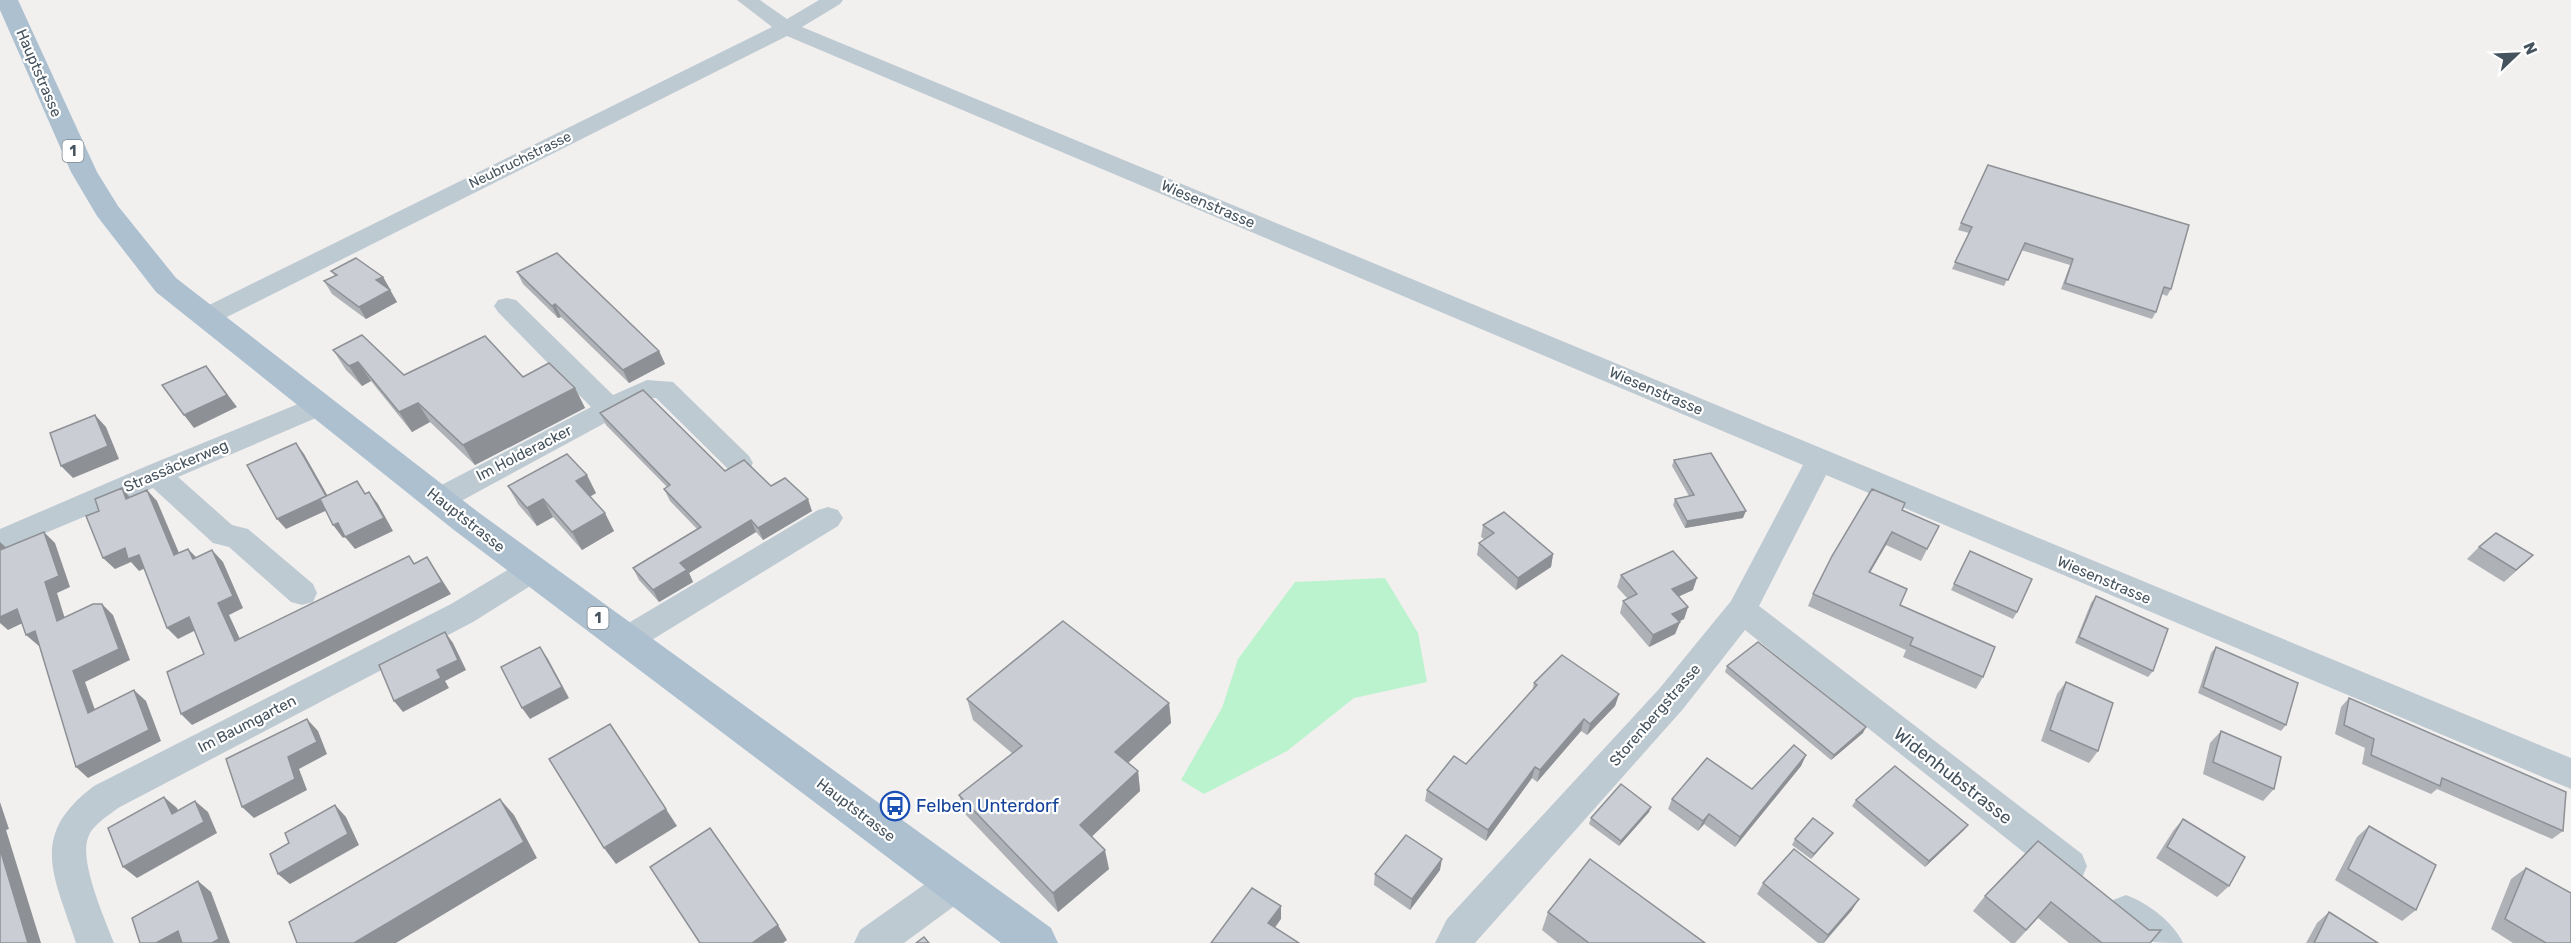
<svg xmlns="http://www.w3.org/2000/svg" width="2571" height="943" viewBox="0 0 2571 943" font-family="Rubik,sans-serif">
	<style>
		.green { fill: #baf3cd }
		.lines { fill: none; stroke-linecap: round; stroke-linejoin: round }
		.street { fill: #becad2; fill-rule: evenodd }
		.primary { fill: #acc0d0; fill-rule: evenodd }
		.wall { fill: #aeb1b6 }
		.shaded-wall { fill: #8d9094 }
		.building { fill: #caced4; stroke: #8d9094; stroke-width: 1.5 }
		.labels { text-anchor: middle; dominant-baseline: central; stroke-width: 4.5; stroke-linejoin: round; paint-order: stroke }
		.shield { fill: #fff; stroke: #7d878e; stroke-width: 1.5 }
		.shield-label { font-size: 14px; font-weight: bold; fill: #45535e }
		.far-street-label { font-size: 14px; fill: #45535e; stroke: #fff }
		.street-label { font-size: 15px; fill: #45535e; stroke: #fff }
		.near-street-label { font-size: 18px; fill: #45535e; stroke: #fff }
		.near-transit-label { font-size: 18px; fill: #164399; stroke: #fff; text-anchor: start }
	</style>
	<rect width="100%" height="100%" fill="#f2efef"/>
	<path class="green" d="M1385,578L1418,633L1427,682L1354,698L1287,751L1204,794L1181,780L1222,708L1238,659L1295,582Z"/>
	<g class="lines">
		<g class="street">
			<path d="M737,0H760L787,19L819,0H843L840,4L802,27L2571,758V789L1826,475L1759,606L2082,854L2087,866L2082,878L2069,883L2056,878L1745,630L1683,709L1475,943H1435L1447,919L1659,689L1731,601L1803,465L787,36L215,323L206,325L197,323L193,317L197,311L772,27Z"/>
			<path d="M507,298L516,300L613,395L647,380L673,382L749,456L753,463L749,470L739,473L729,470L656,398H651L450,507L440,510L430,507L425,499L430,491L591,407L498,312L494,306L498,300Z"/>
			<path d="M320,395L330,398L334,405L330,412L178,477L232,525L248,529L313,584L317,593L313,602L302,605L291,602L229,547L213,543L153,488L0,552V529L149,465Z"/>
			<path d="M828,507L838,510L843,518L838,526L637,649L626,653L615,649L610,640L615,631L818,510Z"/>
			<path d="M532,558L543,562L547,570L543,578L473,622L118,808C108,816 92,825 88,838C79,861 105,919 114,943H76C55,877 27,836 94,786L451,604L521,562Z"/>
			<path d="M955,867L968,872L973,884L968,896L904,943H854L860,930L942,872Z"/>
			<path d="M2126,895C2148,903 2173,922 2183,943C2148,943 2124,943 2108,912L2113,900Z"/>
		</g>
		<path class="primary" d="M0,0H18L97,172L118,206L176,278L478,512L1051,928L1058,943H1001L454,530L156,292L97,216L71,172L0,10Z"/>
	</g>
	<g class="wall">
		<path d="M1961,223L2171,289L2167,296L2162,294L2156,312L2152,319L2061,289L2070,265L2021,250L2004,286L1952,269L1969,233L1958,230Z"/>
		<path d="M331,271L383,277L397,302L366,319L332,294L324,281L335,276Z"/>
		<path d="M517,272L659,351L665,364L629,383L561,317L558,318L523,284Z"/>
		<path d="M333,350L404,375L523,377L575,388L585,408L475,465L430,422L412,432L371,381L362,386L346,370Z"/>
		<path d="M600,413L725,471L771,486L812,511L763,540L756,532L689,573L693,582L659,602L639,580L633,568L697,529L670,501L664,489L667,487L606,425Z"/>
		<path d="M1674,460L1743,518L1685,528L1673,505L1675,499L1689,496L1672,466Z"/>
		<path d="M508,486L596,493L590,497L614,531L582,550L553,517L537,526L518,504Z"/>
		<path d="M1902,510L1939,526L1921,561L1886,545L1870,573L1900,605L1983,677L1976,689L1903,657L1906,650L1808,606L1813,594Z"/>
		<path d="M1483,525L1553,554L1551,567L1516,590L1477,555L1479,543L1484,539L1481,537Z"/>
		<path d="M2479,547L2533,555L2504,582L2467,559Z"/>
		<path d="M1970,551L2017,612L2013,619L1951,590Z"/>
		<path d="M1621,575L1693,590L1678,597L1688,607L1684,619L1679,622H1680L1675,634L1649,647L1620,613L1623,601L1628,599L1617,587Z"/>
		<path d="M2096,596L2153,671L2148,677L2075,643L2091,603Z"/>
		<path d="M2216,647L2286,725L2281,731L2198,693L2211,653Z"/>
		<path d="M1727,666L1863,733L1831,760L1725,672Z"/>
		<path d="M2066,682L2098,751L2089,763L2041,741L2057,694Z"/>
		<path d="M1534,683L1619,694L1615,706L1587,735L1581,731L1537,782L1532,778L1486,841L1425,801L1427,790L1466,764L1532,692Z"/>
		<path d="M2349,698L2563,831L2552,839L2437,789L2431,794L2362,764L2365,748L2335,734L2341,707Z"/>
		<path d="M967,699L1169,703L1171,723L1128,763L1138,771L1140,791L1092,836L1109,869L1058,912L966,815L959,795L1013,754L973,720Z"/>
		<path d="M2221,731L2274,789L2263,801L2203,774L2210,743Z"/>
		<path d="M1806,755L1801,766L1735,847L1704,824L1698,831L1668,809L1672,799L1752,789Z"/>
		<path d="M1856,800L1964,830L1925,867L1852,806Z"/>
		<path d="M1651,807L1649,812L1619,846L1589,824L1591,818Z"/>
		<path d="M2183,819L2229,886L2217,897L2156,858L2173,831Z"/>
		<path d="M2369,826L2416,910L2402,921L2335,880L2357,837Z"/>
		<path d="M1829,838L1811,859L1792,845L1795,839Z"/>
		<path d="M2038,841L2150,943H2069L2038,918L2015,943H2011L1973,911L1985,896Z"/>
		<path d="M2526,868L2571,943H2513L2491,929L2511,879Z"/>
		<path d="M1440,870L1410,910L1374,885L1375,874Z"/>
		<path d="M1763,883L1852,910L1824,943H1818L1757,894Z"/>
		<path d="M1548,912L1705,943H1558L1542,930Z"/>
		<path d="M2329,912L2378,943H2306L2317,923Z"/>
	</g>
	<g class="shaded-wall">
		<path d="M383,277L390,289L384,293L376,280Z"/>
		<path d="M390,290L397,302L366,319L359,307Z"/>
		<path d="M555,304L561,317L558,318L552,306Z"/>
		<path d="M659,351L665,364L629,383L623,370Z"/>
		<path d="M358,362L371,381L362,386L349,366Z"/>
		<path d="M206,366L237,407L194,428L184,415Z"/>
		<path d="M575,388L585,408L475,465L463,445Z"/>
		<path d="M418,403L430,422L412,432L399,412Z"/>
		<path d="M95,415L106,427L119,459L73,478L61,466Z"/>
		<path d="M296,443L304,454L334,507L286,529L277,519Z"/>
		<path d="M587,475L596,493L585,499L576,481Z"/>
		<path d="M122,488L132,500L126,499Z"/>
		<path d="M147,490L157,501L185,567L174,555Z"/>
		<path d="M369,492L378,504L393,531L355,549L345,537Z"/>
		<path d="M543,499L553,517L537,526L527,508Z"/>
		<path d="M808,499L812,511L763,540L758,528Z"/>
		<path d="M1746,511L1743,518L1685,528L1687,521Z"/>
		<path d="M605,513L614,531L582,550L572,532Z"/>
		<path d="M751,520L756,532L689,573L693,582L659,602L653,590L680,563Z"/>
		<path d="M338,523L347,535L343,538L333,525Z"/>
		<path d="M44,532L55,543L70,587L57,593L69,632L57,621L45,582Z"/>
		<path d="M1892,532L1886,545L1863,584L1869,572Z"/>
		<path d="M0,542L10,551L0,550Z"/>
		<path d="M125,548L139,555L150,566L139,571L131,562L115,569L103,558Z"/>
		<path d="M188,549L199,560L193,559Z"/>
		<path d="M212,550L223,562L243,608L229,615L246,652L235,641L218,603Z"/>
		<path d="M1553,554L1551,567L1516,590L1518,578Z"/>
		<path d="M2533,555L2520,567L2504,582L2516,570Z"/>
		<path d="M427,557L451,594L192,725L181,714Z"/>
		<path d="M1697,578L1693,590L1668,601L1672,589Z"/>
		<path d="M102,604L113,615L130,660L85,682L100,724L88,713L73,671Z"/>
		<path d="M1688,607L1684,619L1668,626L1672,614Z"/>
		<path d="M17,609L29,620L8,630L0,623V617Z"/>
		<path d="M189,617L200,628L178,639L167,628Z"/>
		<path d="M1680,622L1675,634L1649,647L1653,635Z"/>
		<path d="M35,631L47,642L39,646L26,635Z"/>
		<path d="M445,632L453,643L466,670L445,681L449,688L403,712L394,701L437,670Z"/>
		<path d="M540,647L548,659L569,698L530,719L522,708Z"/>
		<path d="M134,690L146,701L161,741L88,778L76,767Z"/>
		<path d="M1619,694L1615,706L1587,735L1590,724Z"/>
		<path d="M1169,703L1171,723L1118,772L1115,752Z"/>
		<path d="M307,719L318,731L327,754L299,769L307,790L254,818L242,807L288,757Z"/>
		<path d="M1584,719L1581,731L1537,782L1540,770Z"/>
		<path d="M1866,727L1863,733L1831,760L1834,755Z"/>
		<path d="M1806,755L1801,766L1735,847L1740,837Z"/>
		<path d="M1535,767L1532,778L1486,841L1488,830Z"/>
		<path d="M1138,771L1140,791L1084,844L1080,825Z"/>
		<path d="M164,797L177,808L184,825L172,814Z"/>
		<path d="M500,799L514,815L537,858L396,943H354Z"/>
		<path d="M195,801L208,812L217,833L137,878L123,867Z"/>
		<path d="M0,802L9,829L6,830L41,943H28L0,849Z"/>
		<path d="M335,805L346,817L359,845L290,884L278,874Z"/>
		<path d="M1651,807L1649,812L1619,846L1621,841Z"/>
		<path d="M666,809L677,826L616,864L604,848Z"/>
		<path d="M1709,814L1704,824L1698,831L1703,821Z"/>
		<path d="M1968,825L1964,830L1925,867L1929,861Z"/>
		<path d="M1833,833L1829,838L1811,859L1814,854Z"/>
		<path d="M1105,850L1109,869L1058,912L1053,893Z"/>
		<path d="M1442,859L1440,870L1410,910L1412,899Z"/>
		<path d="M198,881L211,892L230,943H212Z"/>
		<path d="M1859,899L1852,910L1823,943L1828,935Z"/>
		<path d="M1281,906V919L1269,936L1268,923Z"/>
		<path d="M778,925L787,940L783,943H752Z"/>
		<path d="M178,931L188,943H156Z"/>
	</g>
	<g class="building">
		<path d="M1988,165L2189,225L2171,289L2164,287L2156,312L2065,283L2073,259L2025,243L2008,280L1955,262L1972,227L1961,223Z"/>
		<path d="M557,253L659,351L623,370L555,304L552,306L517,272Z"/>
		<path d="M356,258L383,277L376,280L390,290L359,307L324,281L337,275L331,271Z"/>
		<path d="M362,335L404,375L485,336L523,377L549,363L575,388L463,445L418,403L399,412L358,362L349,366L333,350Z"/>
		<path d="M206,366L227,395L184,415L162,385Z"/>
		<path d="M643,390L725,471L744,460L771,486L785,478L808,499L758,528L751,520L680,563L687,570L653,590L633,568L701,527L664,489L670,485L600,413Z"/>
		<path d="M95,415L108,446L61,466L50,433Z"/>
		<path d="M296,443L326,496L320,499L277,519L247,465Z"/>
		<path d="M1711,453L1746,511L1687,521L1675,499L1694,495L1674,460Z"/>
		<path d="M567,454L587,475L576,481L605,513L572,532L543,499L527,508L508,486Z"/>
		<path d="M357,481L365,494L369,492L384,518L345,537L338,523L333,525L320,499Z"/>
		<path d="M122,488L126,499L147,490L174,555L188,549L193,559L212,550L233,596L218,603L235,641L409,556L414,564L427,557L442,582L181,714L167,672L204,654L189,617L167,628L139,555L128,559L125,548L103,558L86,516L99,511L95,499Z"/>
		<path d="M1872,489L1905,503L1902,510L1939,526L1927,549L1892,532L1869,572L1907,589L1900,605L1995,647L1983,677L1910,645L1913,638L1813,594L1832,556Z"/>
		<path d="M1504,512L1553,554L1518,578L1479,543L1494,533L1483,525Z"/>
		<path d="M44,532L59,576L45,582L57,621L93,604H102L119,649L73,671L88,713L134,690L149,730L76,767L35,631L26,635L17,609L0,617V550Z"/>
		<path d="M2496,533L2533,555L2516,570L2479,547Z"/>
		<path d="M1673,551L1697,578L1672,589L1688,607L1672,614L1680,622L1653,635L1623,601L1637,594L1621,575Z"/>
		<path d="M1970,551L2032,579L2017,612L1954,584Z"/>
		<path d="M2096,596L2168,629L2153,671L2079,637Z"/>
		<path d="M1063,621L1169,703L1115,752L1138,771L1080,825L1105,850L1053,893L959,795L1022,746L967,699Z"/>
		<path d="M445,632L458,660L437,670L441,678L394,701L379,665Z"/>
		<path d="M1758,642L1866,727L1834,755L1727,666Z"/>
		<path d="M540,647L562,687L522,708L501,667Z"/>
		<path d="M2216,647L2298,683L2286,725L2203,687Z"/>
		<path d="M1562,655L1619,694L1590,724L1584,719L1540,770L1535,767L1488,830L1427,790L1454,756L1466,764L1537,685L1534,683Z"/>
		<path d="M2066,682L2113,703L2098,751L2050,730Z"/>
		<path d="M2349,698L2566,792L2563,831L2442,778L2440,786L2371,755L2374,739L2344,725Z"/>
		<path d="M307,719L317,742L288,757L295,779L242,807L226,759Z"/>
		<path d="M610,724L666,809L604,848L549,759Z"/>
		<path d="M2221,731L2281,757L2274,789L2213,762Z"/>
		<path d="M1794,745L1806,755L1740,837L1709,814L1703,821L1672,799L1707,758L1752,789Z"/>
		<path d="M1895,766L1968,825L1929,861L1856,800Z"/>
		<path d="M1621,784L1651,807L1621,841L1591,818Z"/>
		<path d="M164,797L172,814L195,801L204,822L123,867L108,828Z"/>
		<path d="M500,799L524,842L354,943H297L289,922Z"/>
		<path d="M335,805L348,834L278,874L270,854L289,843L285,833Z"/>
		<path d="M1813,818L1833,833L1814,854L1795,839Z"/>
		<path d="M2183,819L2245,857L2229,886L2167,847Z"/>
		<path d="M2369,826L2436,865L2416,910L2348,869Z"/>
		<path d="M710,828L778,925L752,943H700L650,867Z"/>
		<path d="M1406,835L1442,859L1412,899L1375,874Z"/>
		<path d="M2038,841L2149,930H2161L2150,943H2102L2051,902L2026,930L1985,896Z"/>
		<path d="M0,849L28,943H0Z"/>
		<path d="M1794,849L1859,899L1828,935L1763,883Z"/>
		<path d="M1590,859L1705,943H1589L1548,912Z"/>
		<path d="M2526,868L2571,893V943H2546L2505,919Z"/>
		<path d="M198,881L219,939L212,943H182L178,931L156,943H140L132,918Z"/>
		<path d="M1252,888L1281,906L1268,923L1299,943H1211Z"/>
		<path d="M2329,912L2378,943H2314Z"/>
		<path d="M924,937L929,943H916Z"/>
	</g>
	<defs>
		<g id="bus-ring" transform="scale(1.5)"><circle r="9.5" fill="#fff" stroke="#1a4fb4" stroke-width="1.5"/><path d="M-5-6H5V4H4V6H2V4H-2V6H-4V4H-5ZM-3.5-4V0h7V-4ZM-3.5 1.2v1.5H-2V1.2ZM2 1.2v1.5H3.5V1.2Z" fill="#1a4fb4"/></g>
	</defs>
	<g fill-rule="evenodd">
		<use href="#bus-ring" x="895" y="806"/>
	</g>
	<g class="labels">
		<g class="shield">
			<rect x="62.5" y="140" width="21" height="22" rx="4.5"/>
			<rect x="587.5" y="607" width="21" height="22" rx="4.5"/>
		</g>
		<g class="shield-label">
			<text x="73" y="151">1</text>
			<text x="598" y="618">1</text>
		</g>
		<g class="far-street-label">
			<text transform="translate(520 160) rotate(-26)">Neubruchstrasse</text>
		</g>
		<g class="street-label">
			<text transform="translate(39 73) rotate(67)">Hauptstrasse</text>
			<text transform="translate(1208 204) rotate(23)">Wiesenstrasse</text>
			<text transform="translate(1656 391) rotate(23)">Wiesenstrasse</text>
			<text transform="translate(524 453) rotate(-27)">Im Holderacker</text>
			<text transform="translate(176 466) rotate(-23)">Strassäckerweg</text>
			<text transform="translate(466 520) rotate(38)">Hauptstrasse</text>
			<text transform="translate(2104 580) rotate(23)">Wiesenstrasse</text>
			<text transform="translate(1655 715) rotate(-49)">Storenbergstrasse</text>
			<text transform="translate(247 724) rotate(-27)">Im Baumgarten</text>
			<text transform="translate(856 810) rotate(37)">Hauptstrasse</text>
		</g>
		<g class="near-street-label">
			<text transform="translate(1953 776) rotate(38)">Widenhubstrasse</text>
		</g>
		<g class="near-transit-label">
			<text x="916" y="806">Felben Unterdorf</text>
		</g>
	</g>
	<g transform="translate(2517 54) rotate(67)" stroke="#ffffff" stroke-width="4.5" paint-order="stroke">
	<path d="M0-4.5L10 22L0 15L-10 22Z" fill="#45535e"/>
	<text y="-9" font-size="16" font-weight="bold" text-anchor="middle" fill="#45535e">N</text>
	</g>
</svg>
